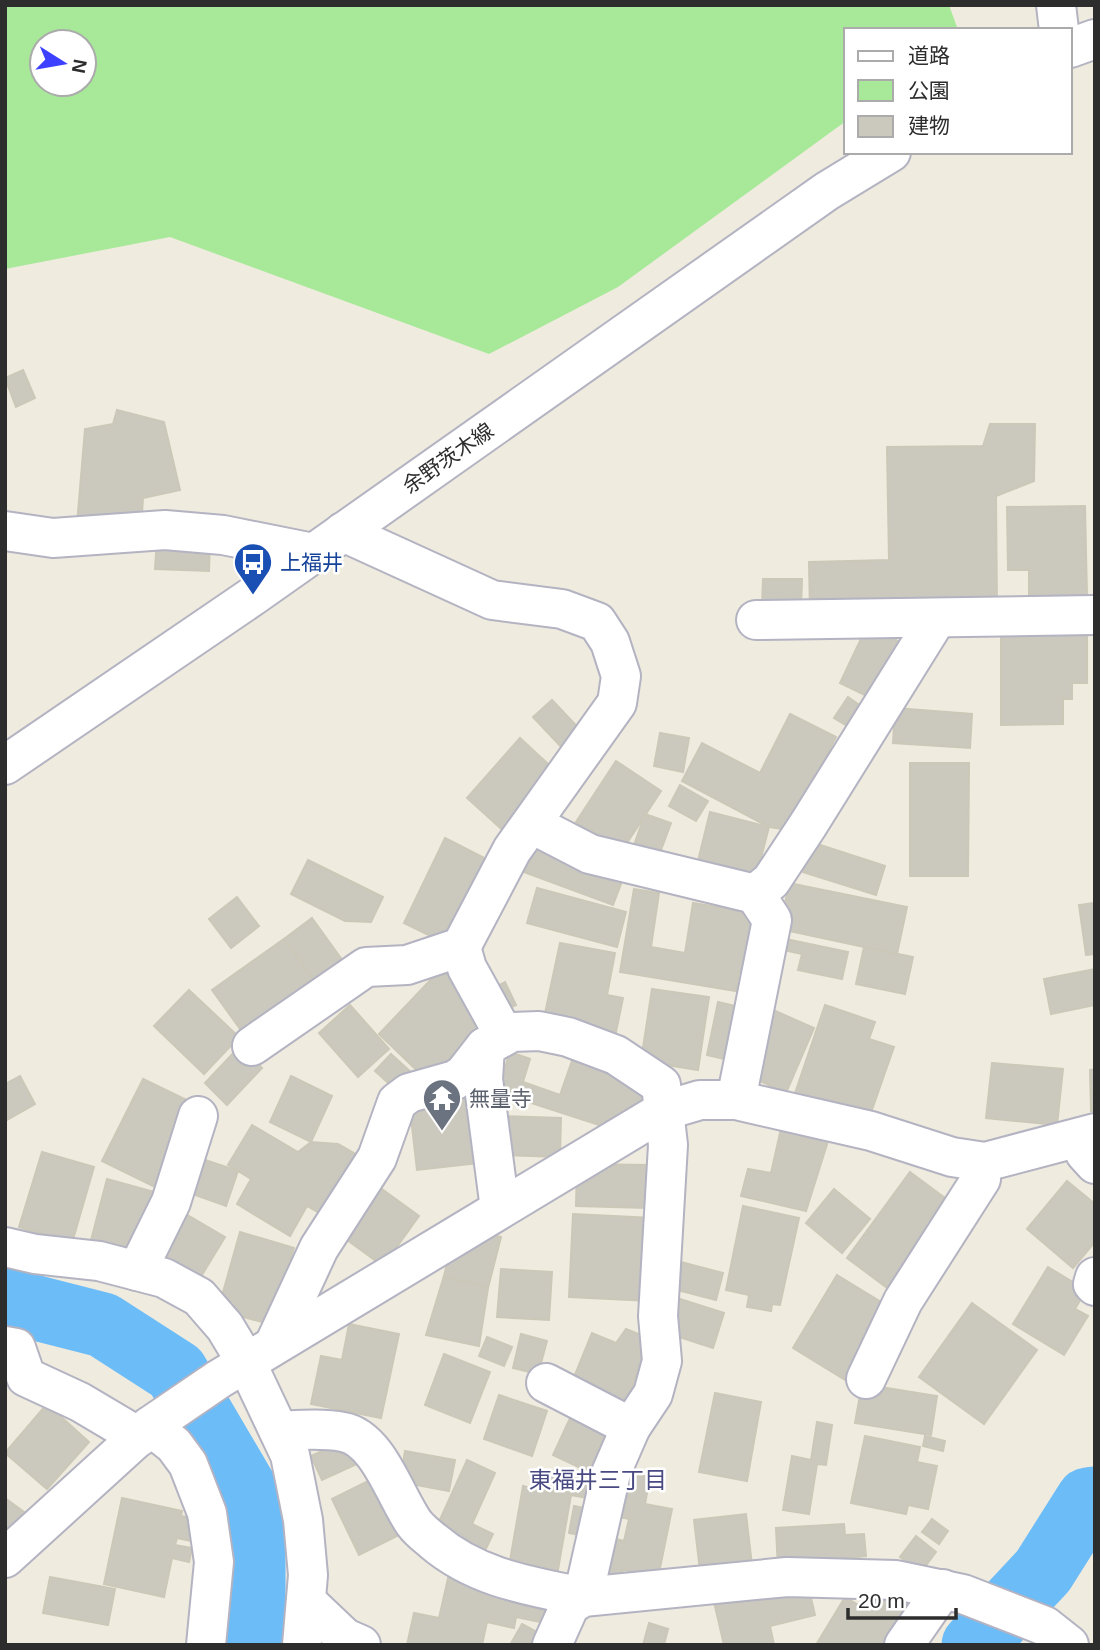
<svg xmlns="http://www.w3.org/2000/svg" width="1100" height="1650" viewBox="0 0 1100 1650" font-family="Helvetica,'Noto Sans JP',sans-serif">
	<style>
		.green { fill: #a7e998; fill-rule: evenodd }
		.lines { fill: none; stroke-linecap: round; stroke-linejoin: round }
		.river { stroke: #6cbcf8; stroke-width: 65 }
		.building { fill: #cbc9bd; stroke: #cbc8b8; stroke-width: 2 }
		.minor-casing { stroke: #b3b3c2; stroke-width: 42 }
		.tertiary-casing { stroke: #b3b3c2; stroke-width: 42 }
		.secondary-casing { stroke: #b3b3c2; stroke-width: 42 }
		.minor { stroke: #fff; stroke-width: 38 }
		.tertiary { stroke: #fff; stroke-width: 38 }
		.secondary { stroke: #fff; stroke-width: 38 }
		.labels { text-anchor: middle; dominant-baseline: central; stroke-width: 5; stroke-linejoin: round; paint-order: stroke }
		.street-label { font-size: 21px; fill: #2d2d2d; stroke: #fff }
		.transit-label { font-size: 21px; fill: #164399; stroke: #fff; text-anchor: start }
		.worship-label { font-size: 21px; fill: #5b616d; stroke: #fff; text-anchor: start }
		.neighbourhood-label { font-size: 23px; fill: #494a82; stroke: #fff }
	</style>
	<rect width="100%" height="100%" fill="#efebdf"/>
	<path class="green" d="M5,5H949L958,30H846V121L618,287L489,354L170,237L5,269ZM42,42H84V84H42Z"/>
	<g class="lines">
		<g class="river">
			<path d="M5,1300L103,1325L176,1372L253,1503V1609L251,1645"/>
			<path d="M974,1645L1043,1571L1088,1500L1095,1499"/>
		</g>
	</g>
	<g class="building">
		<path d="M23,370L35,398L16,407L5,378Z"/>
		<path d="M117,410L164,422L180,490L143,498L141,529L77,524L85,429L113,424Z"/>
		<path d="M990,424H1035L1034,481L996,496L997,609L810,612L809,562L889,560L887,447L983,446Z"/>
		<path d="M1085,506L1087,596L1029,597V570H1008L1007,507Z"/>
		<path d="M157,538L210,539L209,571L155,569Z"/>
		<path d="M763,579H802L801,608L762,607Z"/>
		<path d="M1001,623H1087V683H1072V699H1063V724L1001,725Z"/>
		<path d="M867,626L902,643L875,700L840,683Z"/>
		<path d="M848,697L861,706L849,727L834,718Z"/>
		<path d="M552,700L586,736L567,753L533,717Z"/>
		<path d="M895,708L972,714L970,748L893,743Z"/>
		<path d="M790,714L836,737L789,830L769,827L682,781L702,743L760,773Z"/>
		<path d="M660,733L689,738L683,772L654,766Z"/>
		<path d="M520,738L560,775L507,834L467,798Z"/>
		<path d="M616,761L661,791L621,852L576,822Z"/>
		<path d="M910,763H969L968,876H910Z"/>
		<path d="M680,785L708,801L696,821L669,806Z"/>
		<path d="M710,812L769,827L753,888L695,873Z"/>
		<path d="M645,814L671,823L658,858L633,848Z"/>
		<path d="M445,838L494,863L453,947L404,923Z"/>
		<path d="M811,842L885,866L876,895L803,872Z"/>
		<path d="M539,845L624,876L613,905L516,869Z"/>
		<path d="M308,860L383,897L371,922L345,921L291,894Z"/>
		<path d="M789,883L907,907L897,954L780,929Z"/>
		<path d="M537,888L626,912L617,947L527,923Z"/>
		<path d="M634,889L659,893L651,947L685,953L693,903L765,915L755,975L739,972L736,991L620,972Z"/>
		<path d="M237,897L259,926L231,948L209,919Z"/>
		<path d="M1095,903V954L1086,955L1079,905Z"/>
		<path d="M312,918L348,968L320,988L284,939Z"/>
		<path d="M781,938L848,952L842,979L798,970L802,954L783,950Z"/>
		<path d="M284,939L320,988L248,1040L212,990Z"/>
		<path d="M560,943L615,953L607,995L623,998L616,1032L544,1018Z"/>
		<path d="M864,947L913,957L905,994L856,984Z"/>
		<path d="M441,969L491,1016L428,1081L379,1034Z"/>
		<path d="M1095,969V1005L1051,1014L1044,979Z"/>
		<path d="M505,982L516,1005L500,1013L490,990Z"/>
		<path d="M652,989L709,997L698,1070L641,1061Z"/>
		<path d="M189,990L239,1037L204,1074L154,1026Z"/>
		<path d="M718,1002L744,1008L733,1061L707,1055Z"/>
		<path d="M350,1005L389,1049L358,1077L319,1033Z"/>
		<path d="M825,1005L875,1022L869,1039L894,1047L867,1124L793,1099Z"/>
		<path d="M773,1010L814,1028L786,1093L745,1074Z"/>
		<path d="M240,1046L262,1068L227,1105L205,1083Z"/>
		<path d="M510,1052L530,1059L523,1082L560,1095L573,1058L649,1085L643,1101L605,1127L497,1092Z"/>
		<path d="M391,1054L412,1073L396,1090L375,1071Z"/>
		<path d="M992,1063L1063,1069L1057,1125L986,1118Z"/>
		<path d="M1095,1069V1111H1091L1090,1070Z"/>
		<path d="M20,1076L35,1104L5,1121V1084Z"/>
		<path d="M291,1076L332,1096L311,1142L270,1122Z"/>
		<path d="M143,1079L197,1105L157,1188L102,1161Z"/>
		<path d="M480,1092L487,1162L417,1170L409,1100Z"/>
		<path d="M500,1116L561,1118L560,1157L499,1155Z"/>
		<path d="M782,1124L829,1138L806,1211L741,1196L748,1169L771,1173Z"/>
		<path d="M252,1125L298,1152L311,1142L338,1144L361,1157L326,1217L307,1206L290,1236L237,1204L251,1179L228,1165Z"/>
		<path d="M42,1152L94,1167L72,1243L19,1227Z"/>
		<path d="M196,1157L238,1171L226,1206L184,1191Z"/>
		<path d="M577,1164L649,1165L648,1208L576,1206Z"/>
		<path d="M910,1172L957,1207L894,1293L847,1258Z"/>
		<path d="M107,1179L154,1192L136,1257L90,1244Z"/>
		<path d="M1067,1181L1095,1204V1242L1073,1268L1027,1229Z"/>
		<path d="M375,1184L419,1216L383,1266L339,1234Z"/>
		<path d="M834,1189L870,1219L842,1253L806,1223Z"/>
		<path d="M743,1206L799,1218L780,1305L772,1304L771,1311L747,1307L749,1295L726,1290Z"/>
		<path d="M179,1210L225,1237L194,1288L150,1261Z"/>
		<path d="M573,1214L653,1218L650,1301L569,1297Z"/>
		<path d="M476,1231L501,1237L488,1288L444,1276L452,1244Z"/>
		<path d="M240,1232L294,1248L273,1325L218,1310Z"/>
		<path d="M677,1261L723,1273L716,1300L666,1287Z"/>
		<path d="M1048,1267L1086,1290L1075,1309L1088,1316L1064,1355L1013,1324Z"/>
		<path d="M501,1269L552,1272L549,1320L497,1317Z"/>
		<path d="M837,1275L891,1308L847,1381L793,1348Z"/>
		<path d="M444,1276L488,1288L479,1346L426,1335Z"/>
		<path d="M680,1299L724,1313L713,1348L670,1334Z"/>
		<path d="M972,1303L1037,1350L984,1424L919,1377Z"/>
		<path d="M349,1324L399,1334L381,1418L311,1404L321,1356L342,1360Z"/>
		<path d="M626,1329L651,1339L625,1404L572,1382L592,1333L616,1343Z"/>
		<path d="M521,1334L547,1341L538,1374L513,1368Z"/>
		<path d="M487,1337L512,1347L504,1366L479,1356Z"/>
		<path d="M444,1354L490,1372L470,1423L425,1405Z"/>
		<path d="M862,1384L937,1396L931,1435L855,1423Z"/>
		<path d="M715,1393L761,1402L747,1481L699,1472Z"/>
		<path d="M499,1395L547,1411L532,1456L484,1439Z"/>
		<path d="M47,1404L89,1442L47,1489L5,1453Z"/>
		<path d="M571,1416L607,1432L589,1472L553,1455Z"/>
		<path d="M817,1422L832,1425L826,1465L817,1464L809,1514L783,1510L792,1456L811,1460Z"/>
		<path d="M865,1436L920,1447L917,1462L937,1466L928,1509L908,1505L906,1514L851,1503Z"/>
		<path d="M925,1436L945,1441L943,1451L923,1446Z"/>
		<path d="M348,1439L359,1463L322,1480L311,1456Z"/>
		<path d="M405,1451L455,1460L449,1491L400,1482Z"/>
		<path d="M467,1460L495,1473L472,1524L493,1534L482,1557L433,1535Z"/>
		<path d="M619,1471L650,1477L645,1504L672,1509L658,1578L623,1570L621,1576L601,1572L608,1537L624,1541L629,1519L610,1515Z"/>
		<path d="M537,1474L567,1479L568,1475L601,1481L598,1500L571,1495L555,1587L508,1572L523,1486L535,1489Z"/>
		<path d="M376,1477L403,1533L359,1555L332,1499Z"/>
		<path d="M5,1498L24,1512L9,1532L5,1529Z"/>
		<path d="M122,1498L182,1511L181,1516L195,1518L191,1541L177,1538L175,1545L192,1548L189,1562L172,1558L164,1597L104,1584Z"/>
		<path d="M574,1506L595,1510L590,1537L569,1533Z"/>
		<path d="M746,1514L752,1565L700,1571L694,1520Z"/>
		<path d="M932,1519L948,1531L939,1544L922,1532Z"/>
		<path d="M844,1524L845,1535L864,1534L866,1556L846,1558V1566L778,1570L776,1528Z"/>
		<path d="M916,1536L936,1552L921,1572L900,1557Z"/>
		<path d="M449,1574L556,1597L550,1624L516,1617L514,1628L487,1622L482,1645H407L414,1613L439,1618Z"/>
		<path d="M50,1577L115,1589L108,1625L43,1613Z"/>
		<path d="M807,1581L815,1615L770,1626L774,1645H724L714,1602Z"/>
		<path d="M882,1586L909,1602L883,1645H816L845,1597L867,1610Z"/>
		<path d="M649,1623L668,1629L664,1645H643Z"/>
		<path d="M522,1624L546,1637L542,1645H510Z"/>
	</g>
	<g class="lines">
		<g class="minor-casing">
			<g id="minor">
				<path d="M5,531L53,538L165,530L223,535L313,553"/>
				<path d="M756,620L1095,615"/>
				<path d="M532,824L590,854L755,894L771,881L808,825L937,618"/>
				<path d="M461,947L467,968L504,1035"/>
				<path d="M252,1046L366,967L407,965L461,947L512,850L617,703L621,676L610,642L597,622L562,609L492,600L343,532"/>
				<path d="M485,1047L483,1079L500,1209"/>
				<path d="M736,1100L772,920L755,894"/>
				<path d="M1085,1153L1095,1164"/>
				<path d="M5,1247L35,1254L99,1261L164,1278L199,1297L225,1327L246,1362L290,1455L303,1520L308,1575L302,1645"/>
				<path d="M137,1271L171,1202L198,1116"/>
				<path d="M1095,1277L1093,1284L1095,1286"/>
				<path d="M274,1345L319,1248L377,1158L397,1102L409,1093L455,1080L464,1074L485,1047L512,1032L539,1031L568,1037L616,1055L661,1085L668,1145L658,1316L662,1361L653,1394L631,1427L611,1473L583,1597C530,1586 476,1578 433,1541C427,1536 419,1530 414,1523C395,1496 378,1438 343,1432C322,1428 300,1430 279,1431"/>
				<path d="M5,1346L16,1348L26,1377L80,1402L139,1437"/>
				<path d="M866,1379L903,1301L981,1179"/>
				<path d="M546,1383L631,1427"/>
				<path d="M150,1426L174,1445L188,1464L207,1513L214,1562L206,1645"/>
				<path d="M5,1558L150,1426L219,1379L663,1111L700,1100H736L871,1131L952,1157L985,1162L1095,1133"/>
				<path d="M306,1601L345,1638L361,1645"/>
				<path d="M552,1645L570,1605L583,1597L787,1577L896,1580L963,1594L1045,1626L1069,1645"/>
				<path d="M904,1645L943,1589"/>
			</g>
		</g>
		<g class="tertiary-casing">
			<path id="tertiary" d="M1056,5L1059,30"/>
		</g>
		<g class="secondary-casing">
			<g id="secondary">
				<path d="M1070,48L1095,39"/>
				<path d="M5,765L253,596L827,191L891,152"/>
			</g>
		</g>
		<use href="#minor" class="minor"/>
		<use href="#tertiary" class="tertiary"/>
		<use href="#secondary" class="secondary"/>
	</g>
	<defs>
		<g id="bus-pin" transform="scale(2.0125)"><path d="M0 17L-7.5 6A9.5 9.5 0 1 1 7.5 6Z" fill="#1a4fb4" stroke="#fff"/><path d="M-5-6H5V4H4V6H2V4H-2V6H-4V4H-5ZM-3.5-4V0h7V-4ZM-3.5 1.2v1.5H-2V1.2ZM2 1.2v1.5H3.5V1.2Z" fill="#fff"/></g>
		<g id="temple-pin" transform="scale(2.0125)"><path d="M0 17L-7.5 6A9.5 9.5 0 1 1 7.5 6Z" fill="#6b7280" stroke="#fff"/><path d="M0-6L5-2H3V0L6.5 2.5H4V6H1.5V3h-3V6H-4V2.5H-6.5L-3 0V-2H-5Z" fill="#fff"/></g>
	</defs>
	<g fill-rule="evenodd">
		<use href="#bus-pin" x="253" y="562"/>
		<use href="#temple-pin" x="442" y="1098"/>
	</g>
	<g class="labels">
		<g class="street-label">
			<text transform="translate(448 458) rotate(-35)">余野茨木線</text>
		</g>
		<g class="transit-label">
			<text x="280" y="562">上福井</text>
		</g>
		<g class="worship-label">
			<text x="469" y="1098">無量寺</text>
		</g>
		<g class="neighbourhood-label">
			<text x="598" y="1480">東福井三丁目</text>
		</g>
	</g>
	<rect width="1100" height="1650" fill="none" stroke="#2d2d2d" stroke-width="14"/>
	<rect x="844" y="28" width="228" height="126" fill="#ffffff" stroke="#ababab" stroke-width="2"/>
	<rect x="858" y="51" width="35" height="10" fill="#ffffff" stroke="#ababab" stroke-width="2"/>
	<text x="908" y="63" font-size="21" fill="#2d2d2d">道路</text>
	<rect x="858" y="80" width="35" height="21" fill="#a7e998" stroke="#ababab" stroke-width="2"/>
	<text x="908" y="98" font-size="21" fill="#2d2d2d">公園</text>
	<rect x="858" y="116" width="35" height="21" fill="#cbc9bd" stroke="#ababab" stroke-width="2"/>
	<text x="908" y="133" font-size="21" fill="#2d2d2d">建物</text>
	<g transform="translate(63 63) rotate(101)"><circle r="33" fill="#ffffff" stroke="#ababab" stroke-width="2"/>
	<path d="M0-5L12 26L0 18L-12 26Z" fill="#3d41ff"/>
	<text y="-10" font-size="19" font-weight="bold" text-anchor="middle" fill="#2d2d2d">N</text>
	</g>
	<path d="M848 1608v10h108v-10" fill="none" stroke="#2d2d2d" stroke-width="3.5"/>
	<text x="858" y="1608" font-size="21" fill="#2d2d2d" stroke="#ffffff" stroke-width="5" paint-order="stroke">20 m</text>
</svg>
